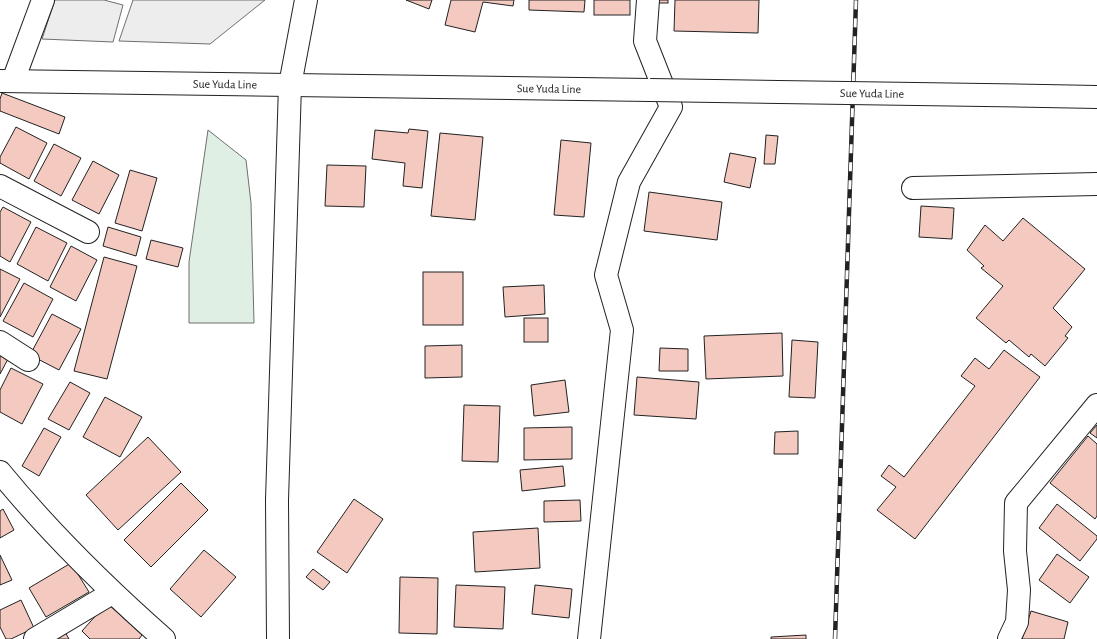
<svg xmlns="http://www.w3.org/2000/svg" width="1097" height="639" viewBox="0 0 1097 639" font-family="'Alegreya Sans',sans-serif">
	<style>
		.green { fill: #e0efe3; stroke: #6f6f6f }
		.parking { fill: #ededed; stroke: #6f6f6f }
		.building { fill: #f3c9c0; stroke: #222 }
		.lines { fill: none; stroke-linecap: round; stroke-linejoin: round }
		.minor-casing { stroke: #222; stroke-width: 24 }
		.tertiary-casing { stroke: #222; stroke-width: 24 }
		.secondary-casing { stroke: #222; stroke-width: 24 }
		.minor { stroke: #fff; stroke-width: 22 }
		.tertiary { stroke: #fff; stroke-width: 22 }
		.secondary { stroke: #fff; stroke-width: 22 }
		.rail-casing { stroke: #222; stroke-width: 4.5 }
		.rail { stroke: #fff; stroke-width: 3; stroke-dasharray: 9; stroke-linecap: butt }
		.secondary-bridge-casing { stroke: #222; stroke-width: 24; stroke-linecap: butt }
		.secondary-bridge { stroke: #fff; stroke-width: 22 }
		.labels { text-anchor: middle; dominant-baseline: central; stroke-width: 3; stroke-linejoin: round; paint-order: stroke }
		.street-label { font-size: 12px; fill: #222; stroke: #fff }
	</style>
	<rect width="100%" height="100%" fill="#fff"/>
	<path class="green" d="M208,130L246,160L251,203L254,323H189V262Z"/>
	<g class="parking">
		<path d="M55,0H104L123,5L113,42L42,39Z"/>
		<path d="M133,0H265L210,44L119,41Z"/>
	</g>
	<g class="building">
		<path d="M406,0H432L429,9Z"/>
		<path d="M451,0H514L513,6L483,2L475,32L445,25Z"/>
		<path d="M529,0H585L584,12L529,10Z"/>
		<rect x="594" y="0" width="36" height="15"/>
		<rect x="656" y="0" width="12" height="3"/>
		<path d="M675,0H759L758,33L674,31Z"/>
		<path d="M2,93L65,117L59,134L0,111V99Z"/>
		<path d="M16,127L47,143L29,179L0,163V157Z"/>
		<path d="M409,129L428,131L422,188L403,186L405,163L372,159L375,130L408,133Z"/>
		<path d="M440,133L483,137L475,220L431,216Z"/>
		<path d="M766,135L778,136L775,164H764Z"/>
		<path d="M561,140L591,143L584,217L554,215Z"/>
		<path d="M54,144L81,158L61,196L34,181Z"/>
		<path d="M730,153L756,158L750,188L724,182Z"/>
		<path d="M93,161L119,175L99,214L72,200Z"/>
		<path d="M327,165L366,166L364,207L325,206Z"/>
		<path d="M130,170L157,178L142,231L115,223Z"/>
		<path d="M649,192L722,202L717,240L644,231Z"/>
		<path d="M921,206L954,208L952,239L919,237Z"/>
		<path d="M3,207L31,222L10,262L0,256V212Z"/>
		<path d="M1023,218L1085,269L1053,308L1072,327L1065,336L1068,338L1045,366L1031,354L1029,357L1009,340L1006,343L976,318L1003,286L981,268L984,266L967,250L985,225L1003,241Z"/>
		<path d="M36,227L67,243L48,281L17,264Z"/>
		<path d="M108,227L141,237L136,256L103,246Z"/>
		<path d="M151,240L183,248L178,267L146,259Z"/>
		<path d="M71,246L97,260L76,301L50,287Z"/>
		<path d="M104,257L137,266L107,379L74,371Z"/>
		<path d="M0,269L20,279L0,317Z"/>
		<rect x="423" y="272" width="40" height="53"/>
		<path d="M24,283L53,299L33,337L3,321Z"/>
		<path d="M544,285L545,314L505,317L503,287Z"/>
		<path d="M52,314L81,329L59,370L30,355Z"/>
		<rect x="524" y="318" width="24" height="24"/>
		<path d="M782,333L783,376L706,379L704,336Z"/>
		<path d="M792,340L818,342L815,398L789,397Z"/>
		<path d="M462,345V377L425,378V346Z"/>
		<path d="M660,348L688,349V371H659Z"/>
		<path d="M1004,350L1040,377L915,539L877,510L896,487L881,476L889,465L904,477L975,386L961,376L975,358L989,369Z"/>
		<path d="M0,355L8,359L0,374Z"/>
		<path d="M11,368L43,384L22,424L0,412V390Z"/>
		<path d="M637,377L699,382L696,419L634,415Z"/>
		<path d="M565,380L569,412L534,416L531,385Z"/>
		<path d="M70,382L90,393L69,430L48,419Z"/>
		<path d="M105,397L142,417L120,457L83,437Z"/>
		<path d="M464,405L500,406L498,462L462,461Z"/>
		<path d="M1097,425V438L1090,433Z"/>
		<path d="M572,427V459L524,460V428Z"/>
		<path d="M44,428L61,437L39,476L22,466Z"/>
		<path d="M798,431V454H774L775,432Z"/>
		<path d="M1088,436L1097,444V516L1095,519L1050,483Z"/>
		<path d="M148,437L181,472L118,530L86,495Z"/>
		<path d="M563,466L565,486L522,491L520,470Z"/>
		<path d="M181,483L208,510L151,567L124,540Z"/>
		<path d="M354,499L383,519L347,573L317,552Z"/>
		<path d="M580,500L581,521L544,522V501Z"/>
		<path d="M1057,504L1097,536V539L1080,561L1039,528Z"/>
		<path d="M3,509L14,530L0,538V511Z"/>
		<path d="M538,528L540,568L475,572L473,532Z"/>
		<path d="M204,550L236,577L201,617L170,589Z"/>
		<path d="M1057,554L1089,577L1070,603L1039,580Z"/>
		<path d="M0,555L12,580L0,585Z"/>
		<path d="M71,563L89,592L46,617L29,588Z"/>
		<path d="M313,569L330,582L323,590L306,577Z"/>
		<path d="M400,577L438,578L437,634L399,633Z"/>
		<path d="M456,585L505,587L503,629L454,627Z"/>
		<path d="M535,585L572,589L569,618L532,614Z"/>
		<path d="M21,600L34,628L11,639H6L0,627V610Z"/>
		<path d="M107,603L142,635L139,639H90L82,631Z"/>
		<path d="M1031,611L1068,622L1064,639H1022Z"/>
		<path d="M65,632L69,639H54Z"/>
		<path d="M806,635V639H771V637Z"/>
	</g>
	<g class="lines">
		<g class="minor-casing">
			<g id="minor">
				<path d="M13,81L43,0"/>
				<path d="M0,186L88,232"/>
				<path d="M913,188L1097,184"/>
				<path d="M0,342L28,360"/>
				<path d="M0,472C50,533 105,587 164,639"/>
				<path d="M35,639L112,593"/>
				<path d="M589,639L622,330L606,275L629,182L671,107L645,41L648,0"/>
				<path d="M1009,639L1017,622L1019,590L1015,551L1016,503L1097,405"/>
			</g>
		</g>
		<g class="tertiary-casing">
			<path id="tertiary" d="M278,639L277,500L290,85L306,0"/>
		</g>
		<g class="secondary-casing">
			<g id="secondary">
				<path id="s1" d="M0,81L650,90"/>
				<path d="M1044,96L1097,97"/>
			</g>
		</g>
		<use href="#minor" class="minor"/>
		<use href="#tertiary" class="tertiary"/>
		<use href="#secondary" class="secondary"/>
		<g class="rail-casing">
			<path id="rail" d="M835,639L856,0"/>
		</g>
		<use href="#rail" class="rail"/>
		<g class="secondary-bridge-casing">
			<g id="secondary-bridge">
				<path id="s2" d="M650,90L1044,96"/>
			</g>
		</g>
		<use href="#secondary-bridge" class="secondary-bridge"/>
	</g>
	<g class="labels">
		<g class="street-label">
			<text stroke="none"><textPath href="#s1" startOffset="225">Sue Yuda Line</textPath></text>
			<text stroke="none"><textPath href="#s1" startOffset="549">Sue Yuda Line</textPath></text>
			<text stroke="none"><textPath href="#s2" startOffset="222">Sue Yuda Line</textPath></text>
		</g>
	</g>
</svg>
